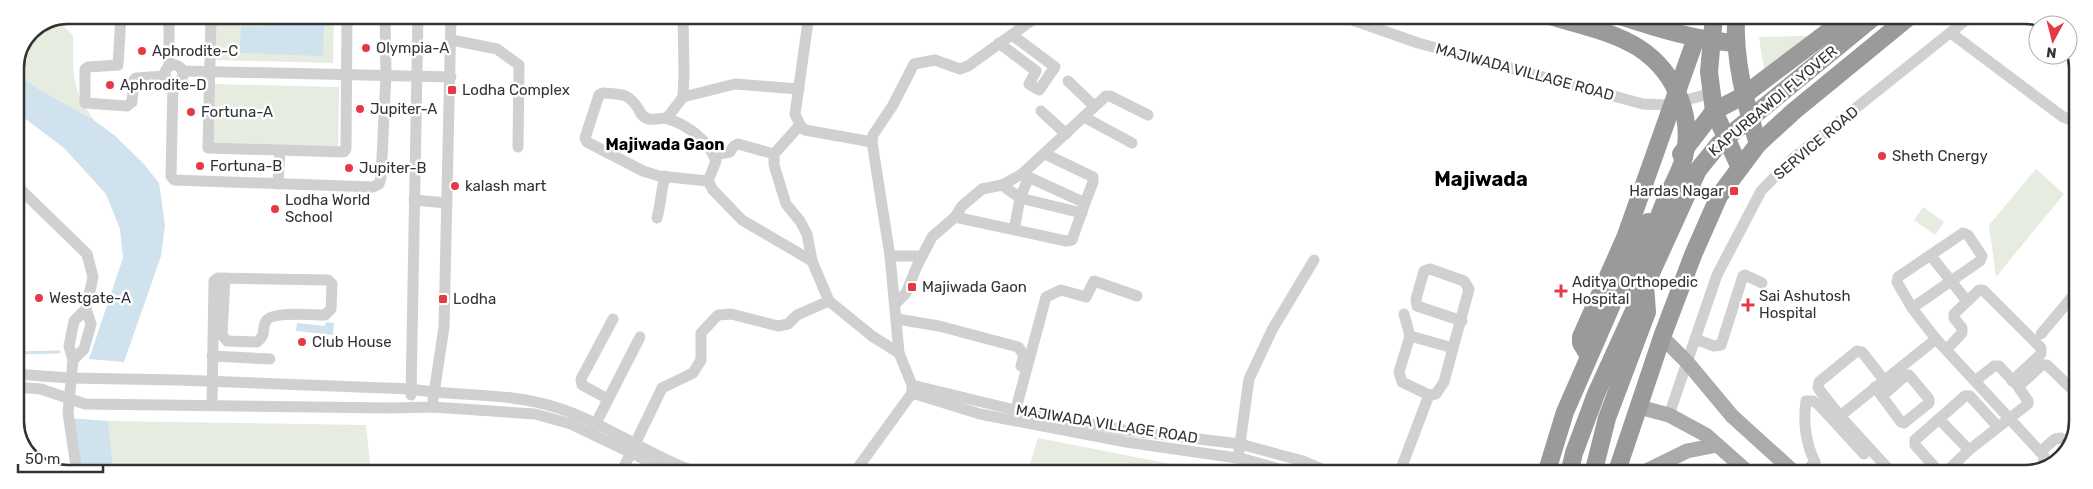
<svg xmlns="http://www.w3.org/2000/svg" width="2093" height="489" viewBox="0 0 2093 489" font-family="Rubik,sans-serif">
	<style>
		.green { fill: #e6ecdf }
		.water { fill: #cfe2ee }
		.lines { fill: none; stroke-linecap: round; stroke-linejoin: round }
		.stream { stroke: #cfe2ee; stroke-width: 3 }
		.minor { stroke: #d0d0d0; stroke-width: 11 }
		.major { stroke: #ababab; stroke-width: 15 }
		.highway { stroke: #9a9a9a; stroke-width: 18 }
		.highway-bridge { stroke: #9a9a9a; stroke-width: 18 }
		.poi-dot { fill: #e63946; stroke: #fff; stroke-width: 2 }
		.labels { text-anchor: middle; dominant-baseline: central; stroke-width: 5; stroke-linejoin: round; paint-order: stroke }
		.poi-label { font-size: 15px; fill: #333; stroke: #fff; text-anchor: start }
		.street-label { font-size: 15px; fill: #333; stroke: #fff }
		.neighbourhood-label { font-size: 16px; font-weight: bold; fill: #000; stroke: #fff }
		.district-label { font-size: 20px; font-weight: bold; fill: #000; stroke: #fff }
		.rim { fill: none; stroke: #333; stroke-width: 2.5 }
	</style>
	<rect width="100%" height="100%" fill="#fff"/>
	<g class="green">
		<path d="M216,15H334L333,63L214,60Z"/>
		<path d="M56,20L73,35C73,73 71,90 95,121L37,88L15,71L31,30Z"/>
		<path d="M1808,36L1764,70L1759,37Z"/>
		<path d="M211,84L339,87L338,149L210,146Z"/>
		<path d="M2036,169L2064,194L1996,277L1989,225Z"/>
		<path d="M1923,207L1944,222L1935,235L1914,220Z"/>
		<path d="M108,421L366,425L371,473H117L113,471L110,456Z"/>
		<path d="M1038,438L1176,465L1240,474L1027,473Z"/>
	</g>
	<g class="water">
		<path d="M265,16L324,17L323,56L240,53L241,26L265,27Z"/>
		<path d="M15,71L37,88L95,121L114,135L143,163L159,183L165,225L161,256L124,362L89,359L123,258L120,229L106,194L64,148L15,111Z"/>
		<path d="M326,322L334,323L333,335L296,331L297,323L325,326Z"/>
		<path d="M69,418L108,421L113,471L117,473H84L80,464Z"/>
	</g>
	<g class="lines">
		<path class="stream" d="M15,353L59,352"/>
		<g class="minor">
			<path d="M121,15L118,65L88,67L85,69V103L127,106L132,102L134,80L136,78L165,76"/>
			<path d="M169,15V66"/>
			<path d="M211,15L208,148L344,152L346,149L347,15"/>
			<path d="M683,15L684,73L683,97"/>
			<path d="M809,15L795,114L800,125L805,130L872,142"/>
			<path d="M1341,16L1418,43L1643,104L1668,105L1712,93"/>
			<path d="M1951,33L2063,117L2077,122"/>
			<path d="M452,40L497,49L519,65L518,147"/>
			<path d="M999,43L1036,71L1029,84L1039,90L1055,67L1012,35"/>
			<circle cx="174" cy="74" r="9"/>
			<path d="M183,71L451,77"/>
			<path d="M1068,81L1094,106"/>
			<path d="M173,83L171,176L174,180L373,187L379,184L381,178L386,75L385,15"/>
			<path d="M603,93C622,94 629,93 639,110C641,114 642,116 646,118C654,122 661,116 668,119C688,125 709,141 716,161L708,181L659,176L643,171L587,142L585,138L599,95Z"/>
			<path d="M1041,111L1066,134"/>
			<path d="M1084,117L1132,143"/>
			<path d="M667,118L683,97L735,84L799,89"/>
			<path d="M800,125L774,154V165L786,204L800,221L807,234L812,261"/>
			<path d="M714,155L730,152L734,146L738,144L774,154"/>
			<path d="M1022,174L1085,203L1093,182V177L1045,154"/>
			<path d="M708,181L713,190L742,220L812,261L829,301"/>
			<path d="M15,184L87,254L93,277L86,309L74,321L69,346L73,360L68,413L77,473"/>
			<path d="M278,184L280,150"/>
			<path d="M1002,185L1020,198L1082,213"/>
			<path d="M414,200L447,203"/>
			<path d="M955,217L1066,241L1072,240L1085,203"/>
			<path d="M657,218C661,203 661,191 665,176"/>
			<path d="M1015,225L1020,198L1029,177"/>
			<path d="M890,256H921"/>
			<path d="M1931,256L1967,301"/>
			<path d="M896,303L906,293L917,266L932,237L955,217L962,206L982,189L1002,185L1022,174L1106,96H1110L1148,115"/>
			<path d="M1912,308L1980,261L1982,256L1968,235L1963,233L1898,277L1897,282L1912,308L1936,339"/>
			<path d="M1404,314L1410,336"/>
			<path d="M897,319L939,326L1018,347C1024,353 1024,357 1021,366"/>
			<path d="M2041,334L2077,291"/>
			<path d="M1410,336L1453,348L1444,382L1436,394L1429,395L1402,382L1399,372Z"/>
			<path d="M1695,339L1714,346L1721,345L1743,276L1745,275L1762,283"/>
			<path d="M1453,348L1469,289L1464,281L1430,269L1424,271L1416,299L1417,306L1462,321"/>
			<path d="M1947,349L1962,333V328L1954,318V314L1979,290H1983L2041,348V354L2012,381"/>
			<path d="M212,356L270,359"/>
			<path d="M73,360L84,349L91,324L86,309"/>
			<path d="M15,374L70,378L178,380L411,389C459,397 511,392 558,408C608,424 650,457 699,473"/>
			<path d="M1975,381L1994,366H1999L2017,385"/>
			<path d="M912,385L1015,410L1124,430L1240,444L1303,461L1334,474"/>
			<path d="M15,387L41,389L85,404L392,408L433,407L535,414L571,424L673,473"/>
			<path d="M1875,387L1901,422L1904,423L1929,403V399L1909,375H1906L1882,396"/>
			<path d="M912,393L980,414L1126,442L1244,459L1297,474"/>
			<path d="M411,395L418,15"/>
			<path d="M608,399L582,385L581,379L613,319"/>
			<path d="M433,400L444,327L451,15"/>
			<path d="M212,405L214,281L218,278L328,280L332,284L331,309L325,315C313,315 272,311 266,321C261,330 267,334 257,342L227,341L222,335L225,278"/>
			<path d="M1669,415L1717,275L1761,191L1792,159L1971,16"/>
			<path d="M1014,416L1046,297L1061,290L1086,297L1094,281L1137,296"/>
			<path d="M1840,416L1818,388L1819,382L1857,351L1862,352L1884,380"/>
			<path d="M1939,419L1969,450"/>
			<path d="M594,427L640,337"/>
			<path d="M1239,451L1249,379L1272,330L1314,260"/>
			<path d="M2040,452L2055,439L2061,438L2070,444"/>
			<path d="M621,473L662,388L693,373L701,360V333L718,315L731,314L778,326L788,324L797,315L829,301L872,336L899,353"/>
			<path d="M854,473L912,393V385L899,353L890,256L872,142L873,135L893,105L914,64L935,60L960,69L968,66L1038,16"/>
			<path d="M1399,474L1429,395"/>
			<path d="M1803,474L1815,462C1805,442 1803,423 1806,401H1813L1819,405L1864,454"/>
			<path d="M1893,474L1840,416L1936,339L2044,456L2043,465L2038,469"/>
			<path d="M1941,474L1915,445V440L1965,396H1970L1998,427"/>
			<path d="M1944,474L1969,450L2028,404V401L2019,388L2020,385L2042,365H2047L2077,394"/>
		</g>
		<g class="major">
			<path d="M1662,337L1687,362L1732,416L1796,474"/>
			<path d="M1639,407L1669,415L1706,435L1750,474"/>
			<path d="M1640,474L1687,451L1717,445"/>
		</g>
		<g class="highway">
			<path d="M1620,16C1659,29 1696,40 1736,43"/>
			<path d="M1714,16L1709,72L1714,111L1740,168"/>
			<path d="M1736,16C1734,60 1745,102 1758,144"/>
			<path d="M1681,154L1714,111L1743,96L1849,16"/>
			<path d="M1589,356L1581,343V337L1625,238L1696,38"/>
			<path d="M1546,474L1565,412L1648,222"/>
			<path d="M1593,474L1607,418L1647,312L1645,285"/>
			<path d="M1616,474L1662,337L1693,255L1719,196L1758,144L1794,111L1910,16"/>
		</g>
		<g class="highway-bridge">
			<path d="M1550,16C1579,25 1612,31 1639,48C1677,73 1696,121 1682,164C1677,179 1668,192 1663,206C1651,236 1640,265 1628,295"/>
			<path d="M1569,474L1574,453L1596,394L1698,170L1719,144L1875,16"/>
		</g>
	</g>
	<g class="poi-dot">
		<circle cx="366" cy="48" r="5"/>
		<circle cx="142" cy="51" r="5"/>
		<circle cx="110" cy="85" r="5"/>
		<rect x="447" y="85" width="10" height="10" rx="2.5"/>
		<circle cx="360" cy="109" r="5"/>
		<circle cx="191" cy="112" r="5"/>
		<circle cx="1882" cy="156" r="5"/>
		<circle cx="200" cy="166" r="5"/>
		<circle cx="349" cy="168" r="5"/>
		<circle cx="455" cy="186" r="5"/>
		<rect x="1729" y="186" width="10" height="10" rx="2.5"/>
		<circle cx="275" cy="209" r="5"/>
		<rect x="907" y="282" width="10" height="10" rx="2.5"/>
		<path d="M1558.5 283.5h5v5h5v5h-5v5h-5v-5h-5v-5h5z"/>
		<circle cx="39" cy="298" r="5"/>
		<rect x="438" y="294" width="10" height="10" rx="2.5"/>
		<path d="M1745.5 297.5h5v5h5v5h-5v5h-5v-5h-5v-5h5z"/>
		<circle cx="302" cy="342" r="5"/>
	</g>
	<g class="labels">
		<g class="poi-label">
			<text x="376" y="48">Olympia-A</text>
			<text x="152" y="51">Aphrodite-C</text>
			<text x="120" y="85">Aphrodite-D</text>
			<text x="462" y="90">Lodha Complex</text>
			<text x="370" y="109">Jupiter-A</text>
			<text x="201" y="112">Fortuna-A</text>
			<text x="1892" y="156">Sheth Cnergy</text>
			<text x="210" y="166">Fortuna-B</text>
			<text x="359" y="168">Jupiter-B</text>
			<text x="465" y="186">kalash mart</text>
			<text x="1724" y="191" text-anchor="end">Hardas Nagar</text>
			<text x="285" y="200">Lodha World<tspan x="285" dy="17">School</tspan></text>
			<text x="1572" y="282">Aditya Orthopedic<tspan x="1572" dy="17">Hospital</tspan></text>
			<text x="922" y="287">Majiwada Gaon</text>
			<text x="1759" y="296">Sai Ashutosh<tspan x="1759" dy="17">Hospital</tspan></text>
			<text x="49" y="298">Westgate-A</text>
			<text x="453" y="299">Lodha</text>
			<text x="312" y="342">Club House</text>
		</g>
		<g class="street-label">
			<text transform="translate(1525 72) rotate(15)">MAJIWADA VILLAGE ROAD</text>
			<text transform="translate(1773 101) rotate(-40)">KAPURBAWDI FLYOVER</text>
			<text transform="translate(1816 143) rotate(-40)">SERVICE ROAD</text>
			<text transform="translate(1107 424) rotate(9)">MAJIWADA VILLAGE ROAD</text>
		</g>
		<g class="neighbourhood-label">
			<text x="665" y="144">Majiwada Gaon</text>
		</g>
		<g class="district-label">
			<text x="1481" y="179">Majiwada</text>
		</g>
	</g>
	<path d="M0 0H2093V489H0ZM68 24H2025A44 44 0 0 1 2069 68V421A44 44 0 0 1 2025 465H68A44 44 0 0 1 24 421V68A44 44 0 0 1 68 24Z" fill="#fff" fill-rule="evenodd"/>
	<path class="rim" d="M68 24H2025A44 44 0 0 1 2069 68V421A44 44 0 0 1 2025 465H68A44 44 0 0 1 24 421V68A44 44 0 0 1 68 24Z"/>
	<g transform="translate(2053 40) rotate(187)"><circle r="24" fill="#ffffff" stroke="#adadad"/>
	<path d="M0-4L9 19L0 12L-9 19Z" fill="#e63946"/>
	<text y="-8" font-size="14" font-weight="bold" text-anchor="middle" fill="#333333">N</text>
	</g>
	<path d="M18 464v8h85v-8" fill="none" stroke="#333333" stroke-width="2.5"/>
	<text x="25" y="464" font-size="15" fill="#333333" stroke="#ffffff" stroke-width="4" paint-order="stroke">50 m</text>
</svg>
